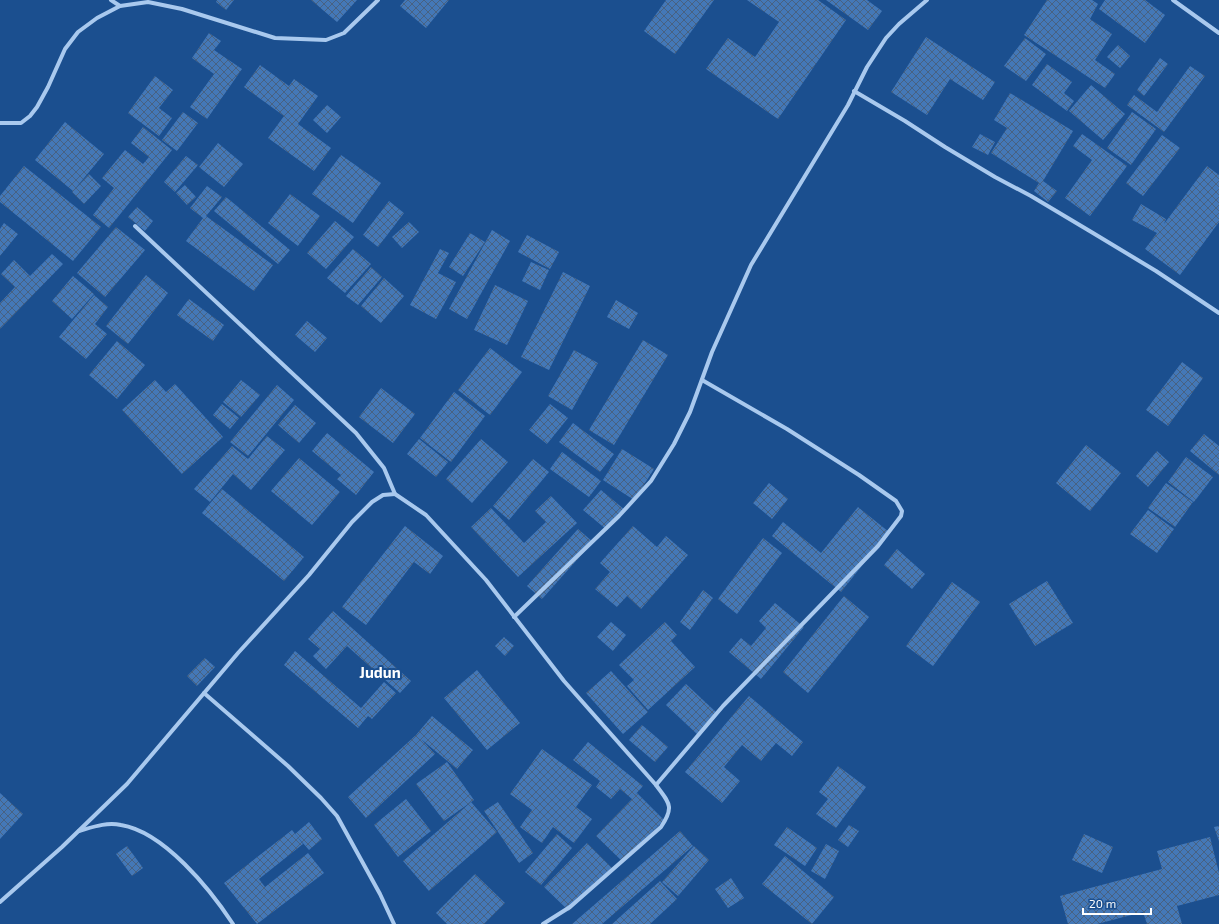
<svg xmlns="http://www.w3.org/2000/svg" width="1219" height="924" viewBox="0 0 1219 924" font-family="'Exo 2',sans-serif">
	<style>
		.building { fill: url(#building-cross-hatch) }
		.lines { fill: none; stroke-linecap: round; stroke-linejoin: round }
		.street { stroke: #a9c9ee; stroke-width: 4 }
		.labels { text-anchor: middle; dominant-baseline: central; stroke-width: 4; stroke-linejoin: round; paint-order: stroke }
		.quarter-label { font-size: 15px; font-weight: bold; fill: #fff; stroke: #1b4f8f }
	</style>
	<defs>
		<pattern id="building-cross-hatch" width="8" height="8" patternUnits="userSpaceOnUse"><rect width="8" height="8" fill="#4478b7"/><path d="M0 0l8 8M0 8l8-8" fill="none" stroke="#486282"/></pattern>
	</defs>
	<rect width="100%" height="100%" fill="#1b4f8f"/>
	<g class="building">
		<path d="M217,0H234L226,10L216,2Z"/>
		<path d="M311,0H357L337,22Z"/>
		<path d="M405,0H449L426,28L400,6Z"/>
		<path d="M666,0H714L675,54L644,31Z"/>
		<path d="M747,0H818L846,20L778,119L706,69L728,38L755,57L779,22Z"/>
		<path d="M826,0H867L882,11L868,30Z"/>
		<path d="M1047,0H1092L1098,4L1090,19L1112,34L1095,60L1115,74L1105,88L1024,35Z"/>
		<path d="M1105,0H1145L1165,15L1145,43L1099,9Z"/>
		<path d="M209,33L221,41L214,50L242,69L207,119L190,107L214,74L192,58Z"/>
		<path d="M926,37L995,82L983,100L950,79L927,115L891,92Z"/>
		<path d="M1025,38L1046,54L1026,81L1004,66Z"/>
		<path d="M1118,45L1130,56L1120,68L1107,57Z"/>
		<path d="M1160,58L1168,64L1144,96L1137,90Z"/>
		<path d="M1047,64L1072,82L1064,93L1074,101L1067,111L1032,85Z"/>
		<path d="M260,65L289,86L294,79L318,96L298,124L331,148L314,171L268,138L284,116L244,87Z"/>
		<path d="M1190,66L1205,76L1164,132L1127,105L1134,95L1157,112Z"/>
		<path d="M155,76L173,90L159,108L172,118L159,136L128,113Z"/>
		<path d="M1091,85L1125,114L1103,140L1069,111Z"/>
		<path d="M1010,93L1073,131L1043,181L1057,191L1048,202L1034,191L1039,183L991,153L1007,128L994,120Z"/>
		<path d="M327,105L341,117L327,133L313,120Z"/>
		<path d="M183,112L198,123L177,151L162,140Z"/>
		<path d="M1132,112L1156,129L1131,165L1107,148Z"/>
		<path d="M65,122L104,154L74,190L89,174L101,186L84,204L72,192L73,191L35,160Z"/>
		<path d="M143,127L172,150L109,228L93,215L114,188L102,178L125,150L143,164L149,157L131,143Z"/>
		<path d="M980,134L995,142L988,155L972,147Z"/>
		<path d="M1082,134L1127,166L1090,216L1065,198L1092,160L1073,146Z"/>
		<path d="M1162,135L1180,148L1143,196L1126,183Z"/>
		<path d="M218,143L243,164L224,187L199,167Z"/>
		<path d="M341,155L381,183L353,223L312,194Z"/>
		<path d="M186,156L198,165L175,192L164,182Z"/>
		<path d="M24,166L101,227L73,261L0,202V196Z"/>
		<path d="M1207,166L1219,175V222L1180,275L1145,249L1157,233L1132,220L1141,204L1166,219L1164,224Z"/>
		<path d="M185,185L196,197L187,205L176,193Z"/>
		<path d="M207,186L222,197L206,216L273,265L254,291L186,241L203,218L190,208Z"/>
		<path d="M290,194L320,216L298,246L268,223Z"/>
		<path d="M226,197L290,250L278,264L214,211Z"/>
		<path d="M389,201L404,213L378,247L363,235Z"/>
		<path d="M137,207L153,221L145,231L128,217Z"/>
		<path d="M335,221L354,237L326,269L307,253Z"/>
		<path d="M409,222L419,232L402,248L392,237Z"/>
		<path d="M4,223L18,234L0,256V229Z"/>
		<path d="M116,227L145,250L105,297L77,273Z"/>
		<path d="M492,230L510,241L467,319L449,309Z"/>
		<path d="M470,233L485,242L463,276L449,267Z"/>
		<path d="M527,235L559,252L550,269L518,252Z"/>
		<path d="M353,249L371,264L345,293L327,278Z"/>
		<path d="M440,249L449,253L438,273L456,282L436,319L410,305Z"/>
		<path d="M52,254L63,264L0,329V303L15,287L1,274L14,260L30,276Z"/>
		<path d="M531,262L549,270L540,290L522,281Z"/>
		<path d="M371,267L382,277L358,305L346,296Z"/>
		<path d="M563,272L590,286L549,370L521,357Z"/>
		<path d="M146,275L168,293L128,344L106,326Z"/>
		<path d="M73,276L94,294L72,319L52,301Z"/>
		<path d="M384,278L404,296L381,323L361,306Z"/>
		<path d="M495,285L528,301L507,345L474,330Z"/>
		<path d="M94,295L108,307L95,324L107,334L86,359L59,337Z"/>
		<path d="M189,299L224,325L213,341L177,315Z"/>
		<path d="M616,300L638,313L629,329L607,317Z"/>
		<path d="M307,321L327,338L315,352L295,335Z"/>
		<path d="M643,340L668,355L614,445L589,430Z"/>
		<path d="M117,341L145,365L117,399L89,375Z"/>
		<path d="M490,348L522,372L490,415L458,390Z"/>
		<path d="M574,350L598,363L572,410L548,396Z"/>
		<path d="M1182,362L1203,378L1168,426L1146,410Z"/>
		<path d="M155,380L166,392L175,384L223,437L182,474L122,410Z"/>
		<path d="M241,380L260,395L241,417L223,402Z"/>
		<path d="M277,385L294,400L248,456L230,442Z"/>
		<path d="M381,388L415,414L393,443L359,417Z"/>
		<path d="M454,392L485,416L451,462L420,438Z"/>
		<path d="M222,404L239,418L230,429L213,415Z"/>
		<path d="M550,404L568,418L547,444L529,430Z"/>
		<path d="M295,405L316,423L299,443L278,425Z"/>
		<path d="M573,423L614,454L600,472L559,442Z"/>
		<path d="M327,433L374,472L356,495L337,479L341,475L312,451Z"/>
		<path d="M1204,434L1219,446V475L1190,451Z"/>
		<path d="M267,436L285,450L251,490L233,474L210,502L194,489L232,446L248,459Z"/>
		<path d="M419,439L448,462L436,477L407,454Z"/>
		<path d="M481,439L508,462L472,503L446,479Z"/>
		<path d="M1086,445L1121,473L1090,511L1056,483Z"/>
		<path d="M622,449L654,469L634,500L603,480Z"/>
		<path d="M1157,451L1169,462L1148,487L1136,476Z"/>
		<path d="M562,452L601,481L589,497L550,469Z"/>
		<path d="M1186,457L1213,477L1194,502L1168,482Z"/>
		<path d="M299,458L340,492L312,525L271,491Z"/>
		<path d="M533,459L549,472L509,520L493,506Z"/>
		<path d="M769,483L788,499L772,519L753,503Z"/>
		<path d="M1166,483L1193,502L1175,527L1148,508Z"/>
		<path d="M222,489L304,557L284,581L202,513Z"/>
		<path d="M601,490L625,510L607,530L583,510Z"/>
		<path d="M551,496L577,523L518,577L471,527L491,508L524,543L546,522L535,511Z"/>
		<path d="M858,507L889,532L841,592L772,536L783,522L821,553Z"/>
		<path d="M1148,510L1174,529L1157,553L1130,534Z"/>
		<path d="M405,526L443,556L430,574L414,562L366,625L342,607Z"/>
		<path d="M633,526L657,547L666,536L688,555L641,609L627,596L617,607L595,589L610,572L600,563Z"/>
		<path d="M578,529L593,542L542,599L527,586Z"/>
		<path d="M763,538L782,553L737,614L718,599Z"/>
		<path d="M897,549L925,574L912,589L884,565Z"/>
		<path d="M1047,581L1073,623L1035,646L1009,604Z"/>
		<path d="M952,582L980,602L933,666L906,646Z"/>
		<path d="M703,590L713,598L690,630L680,622Z"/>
		<path d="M844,596L869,617L808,693L783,672Z"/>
		<path d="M775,603L804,627L761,679L729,652L741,638L751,646L766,628L759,621Z"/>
		<path d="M333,611L411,681L400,693L347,646L326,669L313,656L320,649L308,639Z"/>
		<path d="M611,622L626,635L613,651L597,637Z"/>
		<path d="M665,622L677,635L671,641L695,667L648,710L627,686L634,680L619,665Z"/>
		<path d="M504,637L514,646L505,656L495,646Z"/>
		<path d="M295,651L361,708L384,682L396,693L372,719L368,716L358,728L284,665Z"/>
		<path d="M205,658L215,667L197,686L187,676Z"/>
		<path d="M477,670L520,723L487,750L444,698Z"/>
		<path d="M611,671L648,712L623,734L586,693Z"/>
		<path d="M686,684L718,714L698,735L666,705Z"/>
		<path d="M749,696L803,742L792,756L776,743L761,761L742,745L724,767L740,781L722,803L685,772Z"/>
		<path d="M432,716L473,750L457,769L421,739L435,754L366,818L348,797L416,735Z"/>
		<path d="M642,725L668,747L655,762L629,740Z"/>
		<path d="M588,742L643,786L634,796L637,793L664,820L623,862L596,836L632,799L620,789L611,799L596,787L600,781L573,760Z"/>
		<path d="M542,749L592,785L576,807L592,819L574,843L553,827L542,843L520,827L532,810L510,794Z"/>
		<path d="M447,762L474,800L444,821L416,784Z"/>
		<path d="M838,766L866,787L836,828L816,814L828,799L819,792Z"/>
		<path d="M0,793L23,814L0,839Z"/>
		<path d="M406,799L431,831L398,857L374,825Z"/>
		<path d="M471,802L497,832L429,891L403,861Z"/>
		<path d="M498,802L533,853L519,863L484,811Z"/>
		<path d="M309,822L322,839L309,850L295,834Z"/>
		<path d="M849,825L859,831L848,847L838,840Z"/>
		<path d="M1219,826V841L1214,827Z"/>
		<path d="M787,827L817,848L805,866L774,845Z"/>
		<path d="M292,830L303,844L259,879L265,887L308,853L324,873L257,924L224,883Z"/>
		<path d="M680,831L693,846L602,924H572Z"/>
		<path d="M557,834L572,848L541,885L525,872Z"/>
		<path d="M1084,834L1113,847L1102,873L1072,860Z"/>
		<path d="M1210,837L1219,873V895L1177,906L1182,924H1147L1143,912L1097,924H1068L1060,896L1162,869L1157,851Z"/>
		<path d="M587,843L612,868L569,911L544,887Z"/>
		<path d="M826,844L839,851L825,879L811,871Z"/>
		<path d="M127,846L143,868L132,876L116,854Z"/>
		<path d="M694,846L709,860L678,896L662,882Z"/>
		<path d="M785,856L834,897L812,924L762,884Z"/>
		<path d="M475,874L505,903L484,924H447L436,913Z"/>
		<path d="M731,878L744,898L728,908L715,889Z"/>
		<path d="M660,881L677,899L650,924H612Z"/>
	</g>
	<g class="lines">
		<g class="street">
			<path d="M111,0L120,6"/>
			<path d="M1173,0L1219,33"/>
			<path d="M854,91L905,121L945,147L995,177L1031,196L1093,233L1156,271L1219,313"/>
			<path d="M0,123H21L30,116L37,107L48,87L65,49L78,32L97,18L120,6L148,2L182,9L275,38L326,40L344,33L378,0"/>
			<path d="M135,226L356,433L384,468L395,494L426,515L486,580L564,681L656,785C669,803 675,806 661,827L570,907L543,924"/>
			<path d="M514,617L619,516L651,481L674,444L690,412L712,352L751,265L848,105L867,67L886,38L899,24L927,0"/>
			<path d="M204,693L288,766L321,798L337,816L380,894L394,924"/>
			<path d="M656,785L723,706L878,546L901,516L902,511L896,501L859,475L787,429L702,380"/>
			<path d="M79,831C93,827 106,822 121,825C164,832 210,889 233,924"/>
			<path d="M0,902L62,847L127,784L238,653L309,575L352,522L372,502L383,495L395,494"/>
		</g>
	</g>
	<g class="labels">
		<g class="quarter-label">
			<text x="380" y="672">Judun</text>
		</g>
	</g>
	<path d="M1083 908v6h68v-6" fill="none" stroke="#ffffff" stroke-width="2"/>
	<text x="1089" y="908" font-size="12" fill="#ffffff" stroke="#1b4f8f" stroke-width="3" paint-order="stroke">20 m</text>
</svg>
